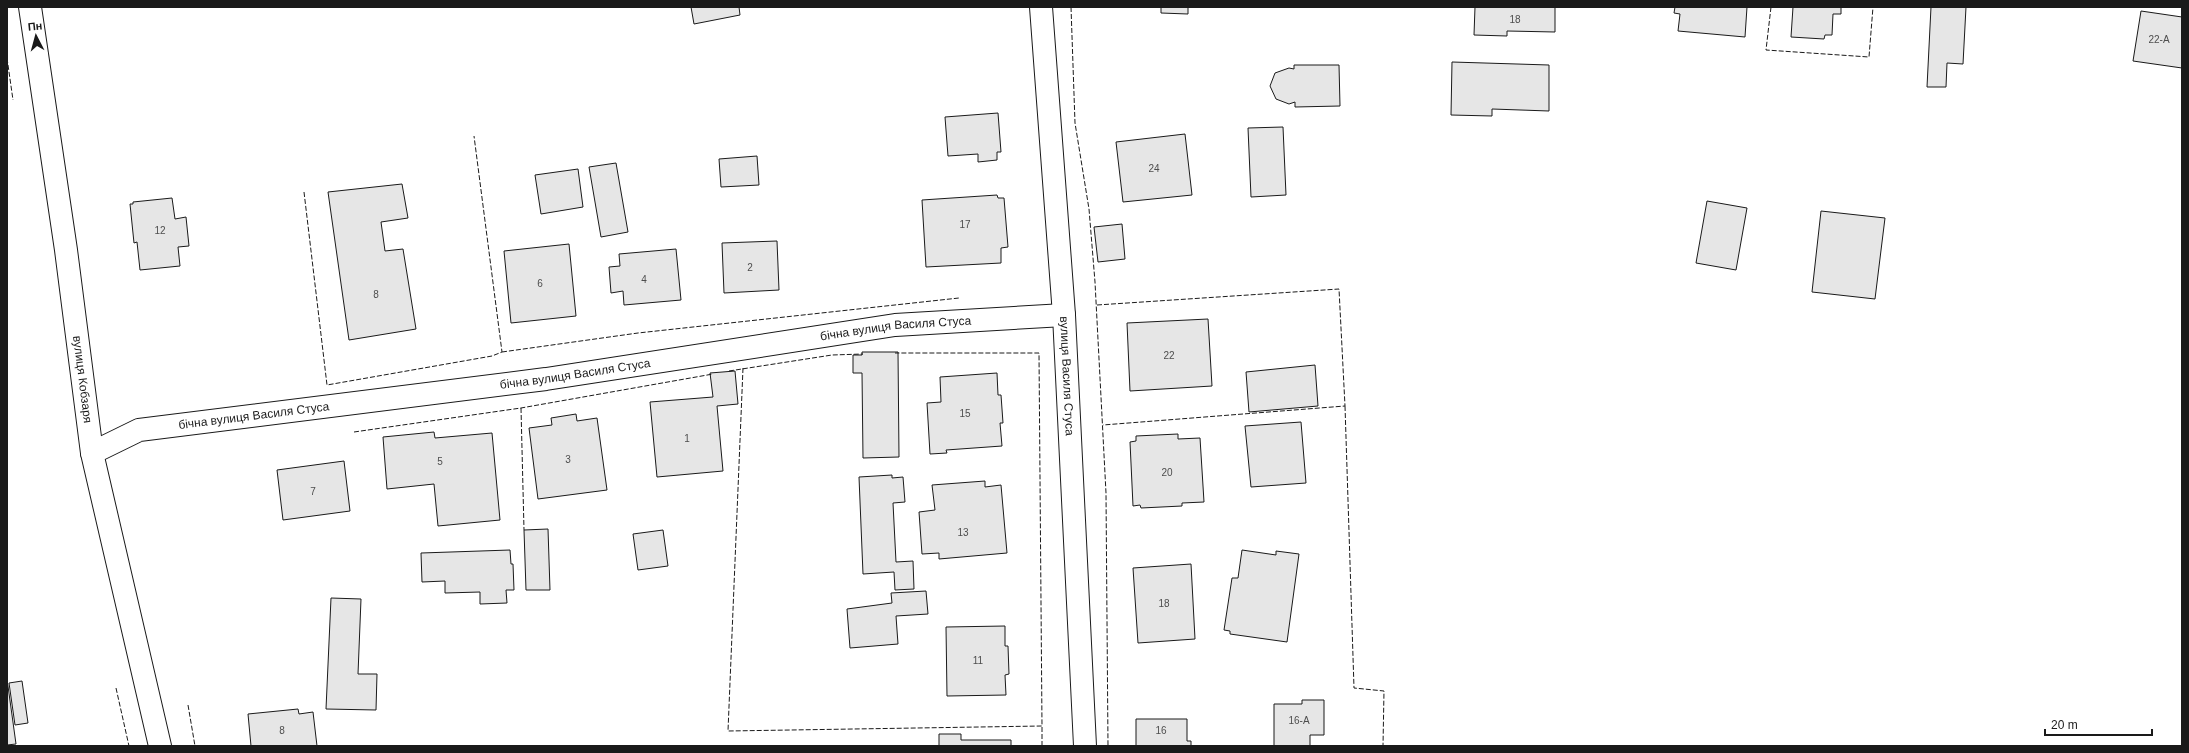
<svg xmlns="http://www.w3.org/2000/svg" width="2189" height="753" viewBox="0 0 2189 753" font-family="Arial,sans-serif">
	<style>
		.building { fill: #e6e6e6; stroke: #1a1a1a }
		.lines { fill: none; stroke-linecap: round; stroke-linejoin: round }
		.street-casing { stroke: #1a1a1a; stroke-width: 24 }
		.street { stroke: #fff; stroke-width: 22 }
		.fence { stroke: #1a1a1a; stroke-width: 1; stroke-dasharray: 5 2; stroke-linecap: butt }
		.labels { text-anchor: middle; dominant-baseline: central; stroke-width: 3; stroke-linejoin: round; paint-order: stroke }
		.number-label { font-size: 10px; fill: #4d4d4d }
		.street-label { font-size: 12px; fill: #1a1a1a; stroke: #fff }
	</style>
	<rect width="100%" height="100%" fill="#fff"/>
	<g class="building">
		<path d="M691,7H739L740,15L694,24Z"/>
		<path d="M1161,7H1188V14L1161,13Z"/>
		<path d="M1475,7H1555V32L1507,31V36L1474,35Z"/>
		<path d="M1675,7H1747L1745,37L1678,31L1680,14L1674,13Z"/>
		<path d="M1793,7H1841V14H1833L1832,35H1825L1824,39L1791,37Z"/>
		<path d="M1931,7H1966L1963,64L1947,63L1946,87H1927Z"/>
		<path d="M2141,11L2182,17V68L2133,61Z"/>
		<path d="M1452,62L1549,65V111L1492,109V116L1451,115Z"/>
		<path d="M1294,65H1339L1340,106L1295,107V102L1289,104L1276,99L1270,86L1275,73L1289,68L1294,69Z"/>
		<path d="M998,113L1001,152H997V160L978,162V154L948,156L945,117Z"/>
		<path d="M1283,127L1286,195L1251,197L1248,128Z"/>
		<path d="M1185,134L1192,195L1123,202L1116,142Z"/>
		<path d="M757,156L759,185L721,187L719,159Z"/>
		<path d="M616,163L628,232L601,237L589,167Z"/>
		<path d="M578,169L583,207L541,214L535,175Z"/>
		<path d="M402,184L408,218L381,222L385,251L403,249L416,329L349,340L328,192Z"/>
		<path d="M997,195L998,198H1004L1008,247L1001,248V263L926,267L922,200Z"/>
		<path d="M172,198L175,219L186,217L189,246L178,247L180,266L140,270L137,242L134,243L130,204H133V202Z"/>
		<path d="M1707,201L1747,208L1736,270L1696,263Z"/>
		<path d="M1821,211L1885,218L1875,299L1812,292Z"/>
		<path d="M1122,224L1125,259L1098,262L1094,227Z"/>
		<path d="M777,241L779,290L724,293L722,243Z"/>
		<path d="M569,244L576,316L511,323L504,251Z"/>
		<path d="M676,249L681,300L624,305L623,291L611,293L609,267L620,266L619,254Z"/>
		<path d="M1208,319L1212,386L1130,391L1127,323Z"/>
		<path d="M862,352H898L899,457L863,458L862,373H853V355H862Z"/>
		<path d="M1315,365L1318,406L1249,412L1246,372Z"/>
		<path d="M735,371L738,404L717,406L723,471L657,477L650,402L713,397L710,373Z"/>
		<path d="M997,373L998,395H1001L1003,423H1000L1002,446L946,450L947,453L930,454L927,403L941,402L940,377Z"/>
		<path d="M576,414L577,421L597,418L607,490L538,499L529,428L552,425L551,418Z"/>
		<path d="M1301,422L1306,483L1251,487L1245,426Z"/>
		<path d="M434,432L435,438L492,433L500,520L438,526L434,484L387,489L383,437Z"/>
		<path d="M1178,434V439L1200,438L1204,502L1182,503V506L1141,508L1140,505L1133,506L1130,442L1136,441V436Z"/>
		<path d="M344,461L350,511L283,520L277,470Z"/>
		<path d="M892,475V478L903,477L905,502L893,503L896,562L913,561L914,589L895,590L894,572L863,574L859,477Z"/>
		<path d="M985,481V487L1001,485L1007,553L939,559V553L922,554L919,512L935,510L932,485Z"/>
		<path d="M548,529L550,590H526L524,530Z"/>
		<path d="M663,530L668,566L638,570L633,534Z"/>
		<path d="M510,550L511,564H513L514,590H506L507,603L480,604V592L445,593V581L422,582L421,553Z"/>
		<path d="M1242,550L1276,555V551L1299,554L1287,642L1230,634V631L1224,630L1232,578H1238Z"/>
		<path d="M1191,564L1195,639L1138,643L1133,568Z"/>
		<path d="M926,591L928,614L896,616L898,644L850,648L847,609L892,603L891,593Z"/>
		<path d="M331,598L361,599L358,674H377L376,710L326,709Z"/>
		<path d="M1005,626V646H1008L1009,674L1005,675L1006,695L947,696L946,627Z"/>
		<path d="M7,679L16,744L7,745Z"/>
		<path d="M22,681L28,723L15,725L9,683Z"/>
		<path d="M1302,700H1324V735H1310V746H1274V704H1302Z"/>
		<path d="M298,709L299,714L313,712L317,746H251L248,714Z"/>
		<path d="M1136,719H1187V741H1191V746H1136Z"/>
		<path d="M939,734H961V740H1011V746H939Z"/>
	</g>
	<g class="lines">
		<g class="street-casing">
			<g id="street">
				<path id="s1" d="M30,7L66,250L92,453L160,746"/>
				<path id="s2" d="M1041,7L1064,315L1085,746"/>
				<path id="s3" d="M92,453L139,430L546,379L895,325L1064,315"/>
			</g>
		</g>
		<use href="#street" class="street"/>
		<g class="fence">
			<path d="M1071,7L1075,123L1089,209L1095,282L1106,493L1108,746"/>
			<path d="M1771,7L1766,50L1869,57L1873,7"/>
			<path d="M7,58L13,100"/>
			<path d="M304,192L327,385L492,356L502,352L474,136"/>
			<path d="M1097,305L1339,289L1345,406L1103,425"/>
			<path d="M502,352L638,333L959,298"/>
			<path d="M743,368L728,731L1042,726L1039,353H895"/>
			<path d="M729,371L832,355L863,354"/>
			<path d="M1345,406L1354,688L1384,691L1383,746"/>
			<path d="M521,408L524,530"/>
			<path d="M354,432L521,408L713,374"/>
			<path d="M116,688L129,746"/>
			<path d="M188,705L195,746"/>
			<path d="M1042,746V726"/>
		</g>
	</g>
	<g class="labels">
		<g class="number-label">
			<text x="1515" y="19">18</text>
			<text x="2159" y="39">22-А</text>
			<text x="1154" y="168">24</text>
			<text x="965" y="224">17</text>
			<text x="160" y="230">12</text>
			<text x="750" y="267">2</text>
			<text x="644" y="279">4</text>
			<text x="540" y="283">6</text>
			<text x="376" y="294">8</text>
			<text x="1169" y="355">22</text>
			<text x="965" y="413">15</text>
			<text x="687" y="438">1</text>
			<text x="568" y="459">3</text>
			<text x="440" y="461">5</text>
			<text x="1167" y="472">20</text>
			<text x="313" y="491">7</text>
			<text x="963" y="532">13</text>
			<text x="1164" y="603">18</text>
			<text x="978" y="660">11</text>
			<text x="1299" y="720">16-А</text>
			<text x="282" y="730">8</text>
			<text x="1161" y="730">16</text>
		</g>
		<g class="street-label">
			<text stroke="none"><textPath href="#s3" startOffset="816">бічна вулиця Василя Стуса</textPath></text>
			<text stroke="none"><textPath href="#s3" startOffset="492">бічна вулиця Василя Стуса</textPath></text>
			<text stroke="none"><textPath href="#s2" startOffset="370">вулиця Василя Стуса</textPath></text>
			<text stroke="none"><textPath href="#s1" startOffset="376">вулиця Кобзаря</textPath></text>
			<text stroke="none"><textPath href="#s3" startOffset="168">бічна вулиця Василя Стуса</textPath></text>
		</g>
	</g>
	<rect width="2189" height="753" fill="none" stroke="#1a1a1a" stroke-width="16"/>
	<g transform="translate(36 36) rotate(354)" stroke="#ffffff" stroke-width="3" paint-order="stroke">
	<path d="M0-3L7 15L0 10L-7 15Z" fill="#1a1a1a"/>
	<text y="-6" font-size="11" font-weight="bold" text-anchor="middle" fill="#1a1a1a">Пн</text>
	</g>
	<path d="M2045 729v6h107v-6" fill="none" stroke="#1a1a1a" stroke-width="2"/>
	<text x="2051" y="729" font-size="12" fill="#1a1a1a" stroke="#ffffff" stroke-width="3" paint-order="stroke">20 m</text>
</svg>
